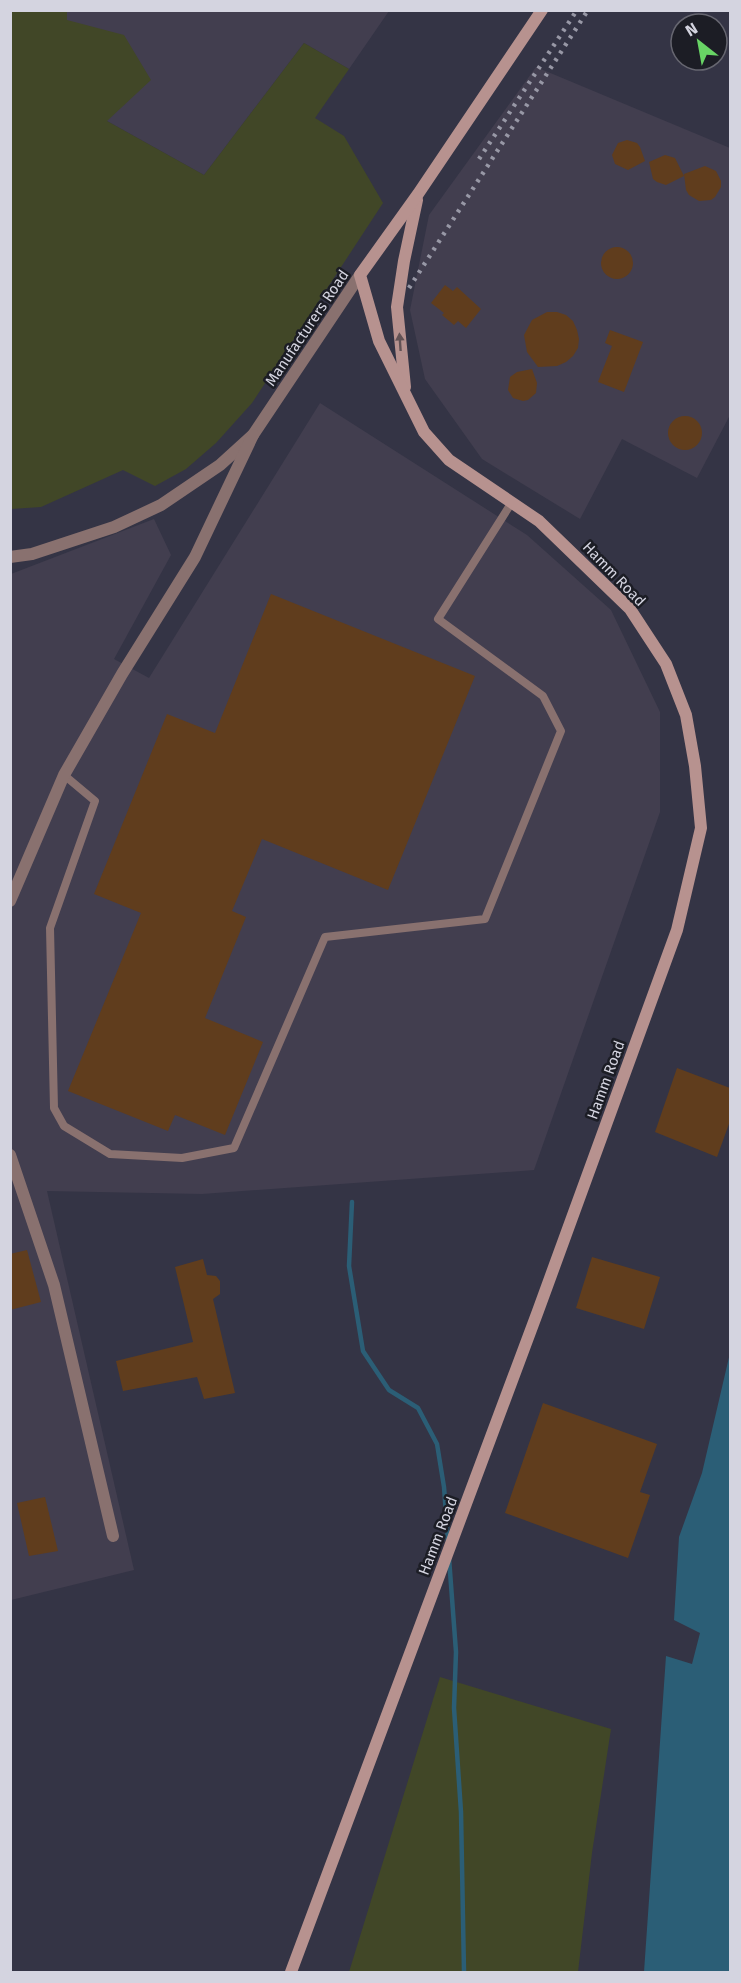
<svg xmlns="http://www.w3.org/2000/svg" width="741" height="1983" viewBox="0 0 741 1983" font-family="'Fira Sans',sans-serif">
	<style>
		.industrial { fill: #423e4f }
		.green { fill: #414727 }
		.water { fill: #2b5e76 }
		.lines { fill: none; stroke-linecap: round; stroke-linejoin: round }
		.stream { stroke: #2b5e76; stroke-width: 4.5 }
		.building { fill: #603d1d }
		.lane { stroke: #89716f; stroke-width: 8 }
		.street { stroke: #89716f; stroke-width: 12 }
		.secondary { stroke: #b7928f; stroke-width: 12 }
		.rail { stroke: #9898a6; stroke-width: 4.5; stroke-dasharray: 3 6; stroke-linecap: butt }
		.oneway { fill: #625255 }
		.labels { text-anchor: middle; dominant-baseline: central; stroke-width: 5; stroke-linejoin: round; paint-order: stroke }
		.street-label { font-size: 15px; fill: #d4d4e0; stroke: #1c1d25 }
	</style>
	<rect width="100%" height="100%" fill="#343445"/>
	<g class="industrial">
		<path d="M67,10L389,11L349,69L304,43L204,175L107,121L66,20Z"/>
		<path d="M536,67L730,148V415L697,478L622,439L580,519L482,459L425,379L410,310L429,215Z"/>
		<path d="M320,403L527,535L611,610L660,712V812L534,1170L202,1194L47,1191L134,1570L11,1600V574L154,519L171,555L114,659L149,678Z"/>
	</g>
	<g class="green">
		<path d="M11,10L67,11V20L124,35L151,80L107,121L204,175L304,43L349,69L315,118L344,136L383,203L252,403L216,443L186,469L155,486L123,470L41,507L11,509Z"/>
		<path d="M440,1677L611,1729L592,1853L578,1972H349Z"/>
	</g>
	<path class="water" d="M730,1353V1972H644L666,1656L692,1664L700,1633L674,1620L679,1537L702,1473Z"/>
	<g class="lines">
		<g class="stream">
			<path d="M352,1202L349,1266L363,1351L389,1390L418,1408L437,1444L444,1487L448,1541"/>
			<path d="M449,1558L456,1652L454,1708L461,1812L464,1972"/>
		</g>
	</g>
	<g class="building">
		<path d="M627,140L637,143L640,147L645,161L628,170L615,164L612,155L618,143Z"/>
		<path d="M665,155L675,158L684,176L666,185L657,182L653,179L649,162Z"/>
		<path d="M705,166L716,171L721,181V187L715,197L711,200L699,201L689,195L686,190L684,174Z"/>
		<circle cx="617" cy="263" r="16"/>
		<path d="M445,285L453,291L457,287L481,309L466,328L458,321L454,325L442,315L444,313L431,303Z"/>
		<path d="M547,312H557L566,315L573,321L577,330L579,339L578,348L573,356L566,362L557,366L538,367L527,352L524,335L532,320Z"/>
		<path d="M610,330L643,342L624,392L598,382L612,346L605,343Z"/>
		<path d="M532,369L537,383L536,393L528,400L523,401L513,398L508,390L510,377L517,372Z"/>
		<circle cx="685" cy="433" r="17"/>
		<path d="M271,594L475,676L388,890L262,839L232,911L246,917L205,1018L263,1042L225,1135L175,1115L168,1131L68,1091L141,913L94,894L167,714L215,733Z"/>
		<path d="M677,1068L730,1088V1121L717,1157L655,1132Z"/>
		<path d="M27,1250L41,1302L10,1310V1254Z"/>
		<path d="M592,1257L660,1277L644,1329L576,1308Z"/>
		<path d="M203,1259L207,1275L216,1276L220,1281V1294L213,1299L235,1393L204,1399L197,1377L123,1391L116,1361L193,1342L175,1267Z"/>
		<path d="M543,1403L657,1444L640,1492L650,1495L628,1558L505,1513Z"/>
		<path d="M45,1497L58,1551L29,1556L17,1503Z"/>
	</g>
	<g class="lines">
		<path class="lane" d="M64,775L95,801L50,928L54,1108L64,1126L110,1154L182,1158L234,1148L325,937L485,919L561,731L543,696L438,619L512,502"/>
		<g class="street">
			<path d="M10,557L32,554L114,527L161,505L220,465L253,435L360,275"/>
			<path d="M10,901L64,775L122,674L195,557L253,435"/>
			<path d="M10,1155L54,1285L113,1536"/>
		</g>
		<g class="secondary">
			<path d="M405,387L397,307L404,261L417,200"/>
			<path d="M291,1972L538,1311L677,930L701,828L695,766L686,715L666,664L630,609L539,521L449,460L424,432L379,341L360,275L418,194L542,10"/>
		</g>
		<g class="rail">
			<path d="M479,159L577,10"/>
			<path d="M409,288L588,10"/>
		</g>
	</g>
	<defs><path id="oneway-solid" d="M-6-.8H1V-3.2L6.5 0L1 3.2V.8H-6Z" transform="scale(1.5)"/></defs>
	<use class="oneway" href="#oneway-solid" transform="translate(400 342) rotate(-94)"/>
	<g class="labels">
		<g class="street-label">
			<text transform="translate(307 328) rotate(-56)">Manufacturers Road</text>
			<text transform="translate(614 574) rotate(46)">Hamm Road</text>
			<text transform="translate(606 1080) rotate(-70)">Hamm Road</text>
			<text transform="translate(438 1536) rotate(-69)">Hamm Road</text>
		</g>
	</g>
	<rect width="741" height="1983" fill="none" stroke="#d4d4e0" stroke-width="24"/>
	<g transform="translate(699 42) rotate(329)"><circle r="28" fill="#1c1d25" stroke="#666670" stroke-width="1.5"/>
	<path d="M0-4.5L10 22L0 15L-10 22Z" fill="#68d465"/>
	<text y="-9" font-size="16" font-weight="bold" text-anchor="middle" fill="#d4d4e0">N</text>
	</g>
</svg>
